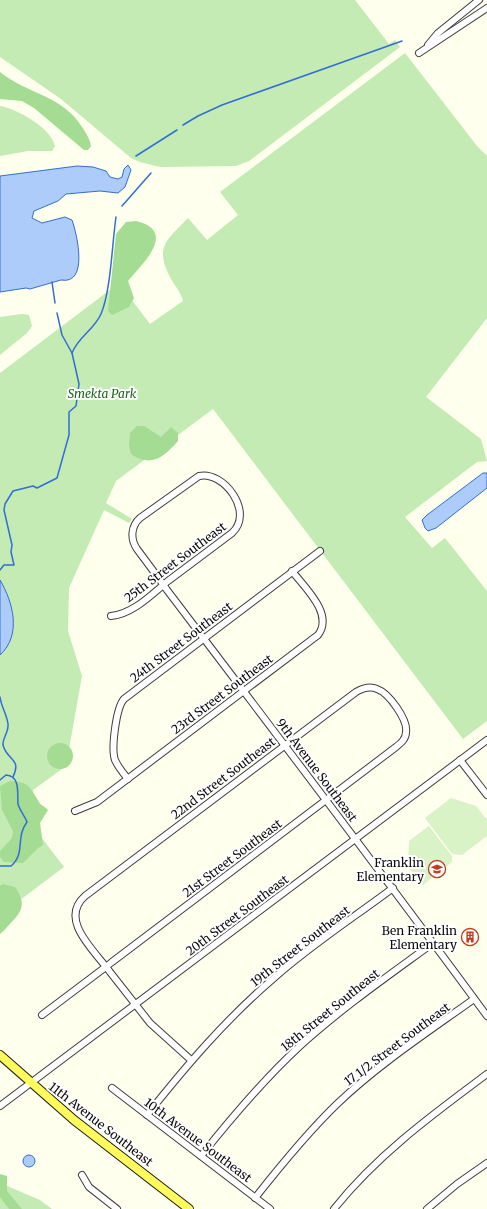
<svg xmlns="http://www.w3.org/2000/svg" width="487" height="1209" viewBox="0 0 487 1209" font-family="Merriweather,serif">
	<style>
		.green { fill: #c4ebb4 }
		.forest { fill: #a3dc92 }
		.pitch { fill: #d9f2c6 }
		.water { fill: #aeccf9; stroke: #326ed3 }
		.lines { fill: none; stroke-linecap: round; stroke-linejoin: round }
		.stream { stroke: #326ed3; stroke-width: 1.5 }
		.minor-casing { stroke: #3f3f3f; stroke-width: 8 }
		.major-casing { stroke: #1d1d1d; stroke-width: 10 }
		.minor { stroke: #fff; stroke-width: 6 }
		.major { stroke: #fefc5c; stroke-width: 8 }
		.labels { text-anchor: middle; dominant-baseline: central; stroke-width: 4; stroke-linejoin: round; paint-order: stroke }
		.park-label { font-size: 12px; font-style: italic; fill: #1a661c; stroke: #fff }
		.street-label { font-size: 12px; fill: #0c0c0c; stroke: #fff }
		.poi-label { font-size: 12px; fill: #0c0c0c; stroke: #fff; text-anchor: end }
	</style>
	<rect width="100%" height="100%" fill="#feffec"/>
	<g class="green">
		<path d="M0,0H355L389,44L395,40L400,47L249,161L236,166L160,167L140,162L131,158L61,99L0,57Z"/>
		<path d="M405,53L477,146L487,156V318L426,397L481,439L487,461L477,462L405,517L432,548L445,538L487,591V721L463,739L213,409L116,481L106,503L132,519L129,523L104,510L69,588L68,631L82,676L66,766L33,790L35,829L64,867L0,915V373L119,283L150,324L183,301C181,292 175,286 171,279C154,247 166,241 188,218L207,240L238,215L220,192Z"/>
		<path d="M0,106C18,109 51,128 55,146L52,151H28L0,156Z"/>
		<path d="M22,314L29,315L32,326L27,333L0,355V317Z"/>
		<path d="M0,1183L40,1200L52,1209H0Z"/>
	</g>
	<g class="forest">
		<path d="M0,72C27,94 62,95 82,127C86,133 90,139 91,146L88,150H84L34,108L22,101L0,99Z"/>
		<path d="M136,221C178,231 143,263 128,281L134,298L129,307L112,315L108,311L116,234L126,222Z"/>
		<path d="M137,426H144L161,437L171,427L178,433V441C164,457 151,468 131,454L129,446L130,433Z"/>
		<circle cx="60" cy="756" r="13"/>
		<path d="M10,781C29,782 30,787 39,802C41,806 45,806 48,810L40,823L43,845L38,848L23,863L4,862L0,857V851L12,838L13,831L2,810L0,786Z"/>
		<path d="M3,884L15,887C27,904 22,912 9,925C6,928 4,931 0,934V886Z"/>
		<path d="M0,1174L7,1176V1191L22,1209H9L0,1197Z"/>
	</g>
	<g class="pitch">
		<path d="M451,798L476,806L487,820V836L462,855L452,854L425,818Z"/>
		<path d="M429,826L452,856V862L423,885L408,867L409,841Z"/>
	</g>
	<g class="water">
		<path d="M128,165L131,170L125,187L118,193L100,191L66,194L58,201L34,211L32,218L42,223L65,217L72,220C77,234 89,285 61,280L30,289L26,288L0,292V176L77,166L93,167L106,171L110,177L118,179L122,177L124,169Z"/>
		<path d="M483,473H487V488L436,528L428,531L425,528L422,520L427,515Z"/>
		<path d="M0,580C13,602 22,635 0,655Z"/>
		<circle cx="29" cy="1161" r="6"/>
	</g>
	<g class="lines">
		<g class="stream">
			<path d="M183,125L198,116L222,105L402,41"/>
			<path d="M136,156L177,130"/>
			<path d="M122,206L151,173"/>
			<path d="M52,282L55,303"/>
			<path d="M72,353C78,337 94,330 101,314C111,290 112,244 116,217"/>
			<path d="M0,570L4,565H14L11,552L12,545L4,510L5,504L13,491L33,486L37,488L57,478L69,435V412L76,406L79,384L72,353L62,335L57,313"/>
			<path d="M0,697C1,706 7,715 8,724C9,732 2,739 3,745C7,761 22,758 13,777"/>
			<path d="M0,780L6,775C21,776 17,794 18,804C20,811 25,816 27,822C15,838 26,853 11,866H0"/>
		</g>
		<g class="minor-casing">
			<g id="minor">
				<path d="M428,45L438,33L479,0"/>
				<path d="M419,53L487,8"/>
				<path d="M111,616C133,614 152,594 168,581L232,533C255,512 223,470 199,476L140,518C131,526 130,539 137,549L160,580L167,590C274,731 382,873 487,1016"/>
				<path d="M460,760L487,795"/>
				<path d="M128,779C123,773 118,767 115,760C111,749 116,708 124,699L320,551"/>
				<path d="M75,811L97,802L318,635C334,614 305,588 292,571"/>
				<path d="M42,1015L107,966L112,962L396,747C401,743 406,739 406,732C408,720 389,693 377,689C370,686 363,688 356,692L85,896C58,920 95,951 110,972L150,1023L191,1060"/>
				<path d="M112,1088L270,1209"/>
				<path d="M0,1106L487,740"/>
				<path d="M147,1115C186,1066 226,1019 274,978C311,945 353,918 393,888"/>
				<path d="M201,1156C232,1117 264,1079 301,1045C342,1008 388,976 433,943"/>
				<path d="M82,1175L89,1187L117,1209"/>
				<path d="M255,1198C281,1165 307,1133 337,1104C379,1064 428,1032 474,999"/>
				<path d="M334,1209C377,1155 432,1115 487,1074"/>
				<path d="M427,1209L457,1184L487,1163"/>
			</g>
		</g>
		<g class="major-casing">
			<path id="major" d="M0,1055L74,1120L189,1209"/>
		</g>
		<use href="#minor" class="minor"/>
		<use href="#major" class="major"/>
	</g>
	<defs>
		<g id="school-ring" transform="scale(0.9)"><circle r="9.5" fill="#fff" stroke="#c23c1f" stroke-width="1.5"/><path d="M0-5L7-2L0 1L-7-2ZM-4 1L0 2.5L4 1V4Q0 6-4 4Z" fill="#c23c1f"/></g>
		<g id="building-ring" transform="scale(0.9)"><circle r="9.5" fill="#fff" stroke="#c23c1f" stroke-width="1.5"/><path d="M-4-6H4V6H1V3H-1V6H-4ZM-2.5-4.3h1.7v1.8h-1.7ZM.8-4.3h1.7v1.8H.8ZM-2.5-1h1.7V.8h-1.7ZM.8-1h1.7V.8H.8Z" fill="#c23c1f"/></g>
	</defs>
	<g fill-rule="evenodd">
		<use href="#school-ring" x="437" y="869"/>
		<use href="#building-ring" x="470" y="937"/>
	</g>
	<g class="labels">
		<g class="park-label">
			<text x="102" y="393">Smekta Park</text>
		</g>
		<g class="street-label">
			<text transform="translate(175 562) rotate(-37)">25th Street Southeast</text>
			<text transform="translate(181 642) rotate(-37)">24th Street Southeast</text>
			<text transform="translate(222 694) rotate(-37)">23rd Street Southeast</text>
			<text transform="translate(317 770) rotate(53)">9th Avenue Southeast</text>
			<text transform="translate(223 778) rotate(-37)">22nd Street Southeast</text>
			<text transform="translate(232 858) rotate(-37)">21st Street Southeast</text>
			<text transform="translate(237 915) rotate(-37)">20th Street Southeast</text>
			<text transform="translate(300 946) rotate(-38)">19th Street Southeast</text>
			<text transform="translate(330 1010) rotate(-39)">18th Street Southeast</text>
			<text transform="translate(397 1044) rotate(-37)">17 1/2 Street Southeast</text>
			<text transform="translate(101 1124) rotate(38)">11th Avenue Southeast</text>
			<text transform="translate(198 1140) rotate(37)">10th Avenue Southeast</text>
		</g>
		<g class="poi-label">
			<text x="424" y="862">Franklin<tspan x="424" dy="14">Elementary</tspan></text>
			<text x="457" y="930">Ben Franklin<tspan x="457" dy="14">Elementary</tspan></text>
		</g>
	</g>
</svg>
